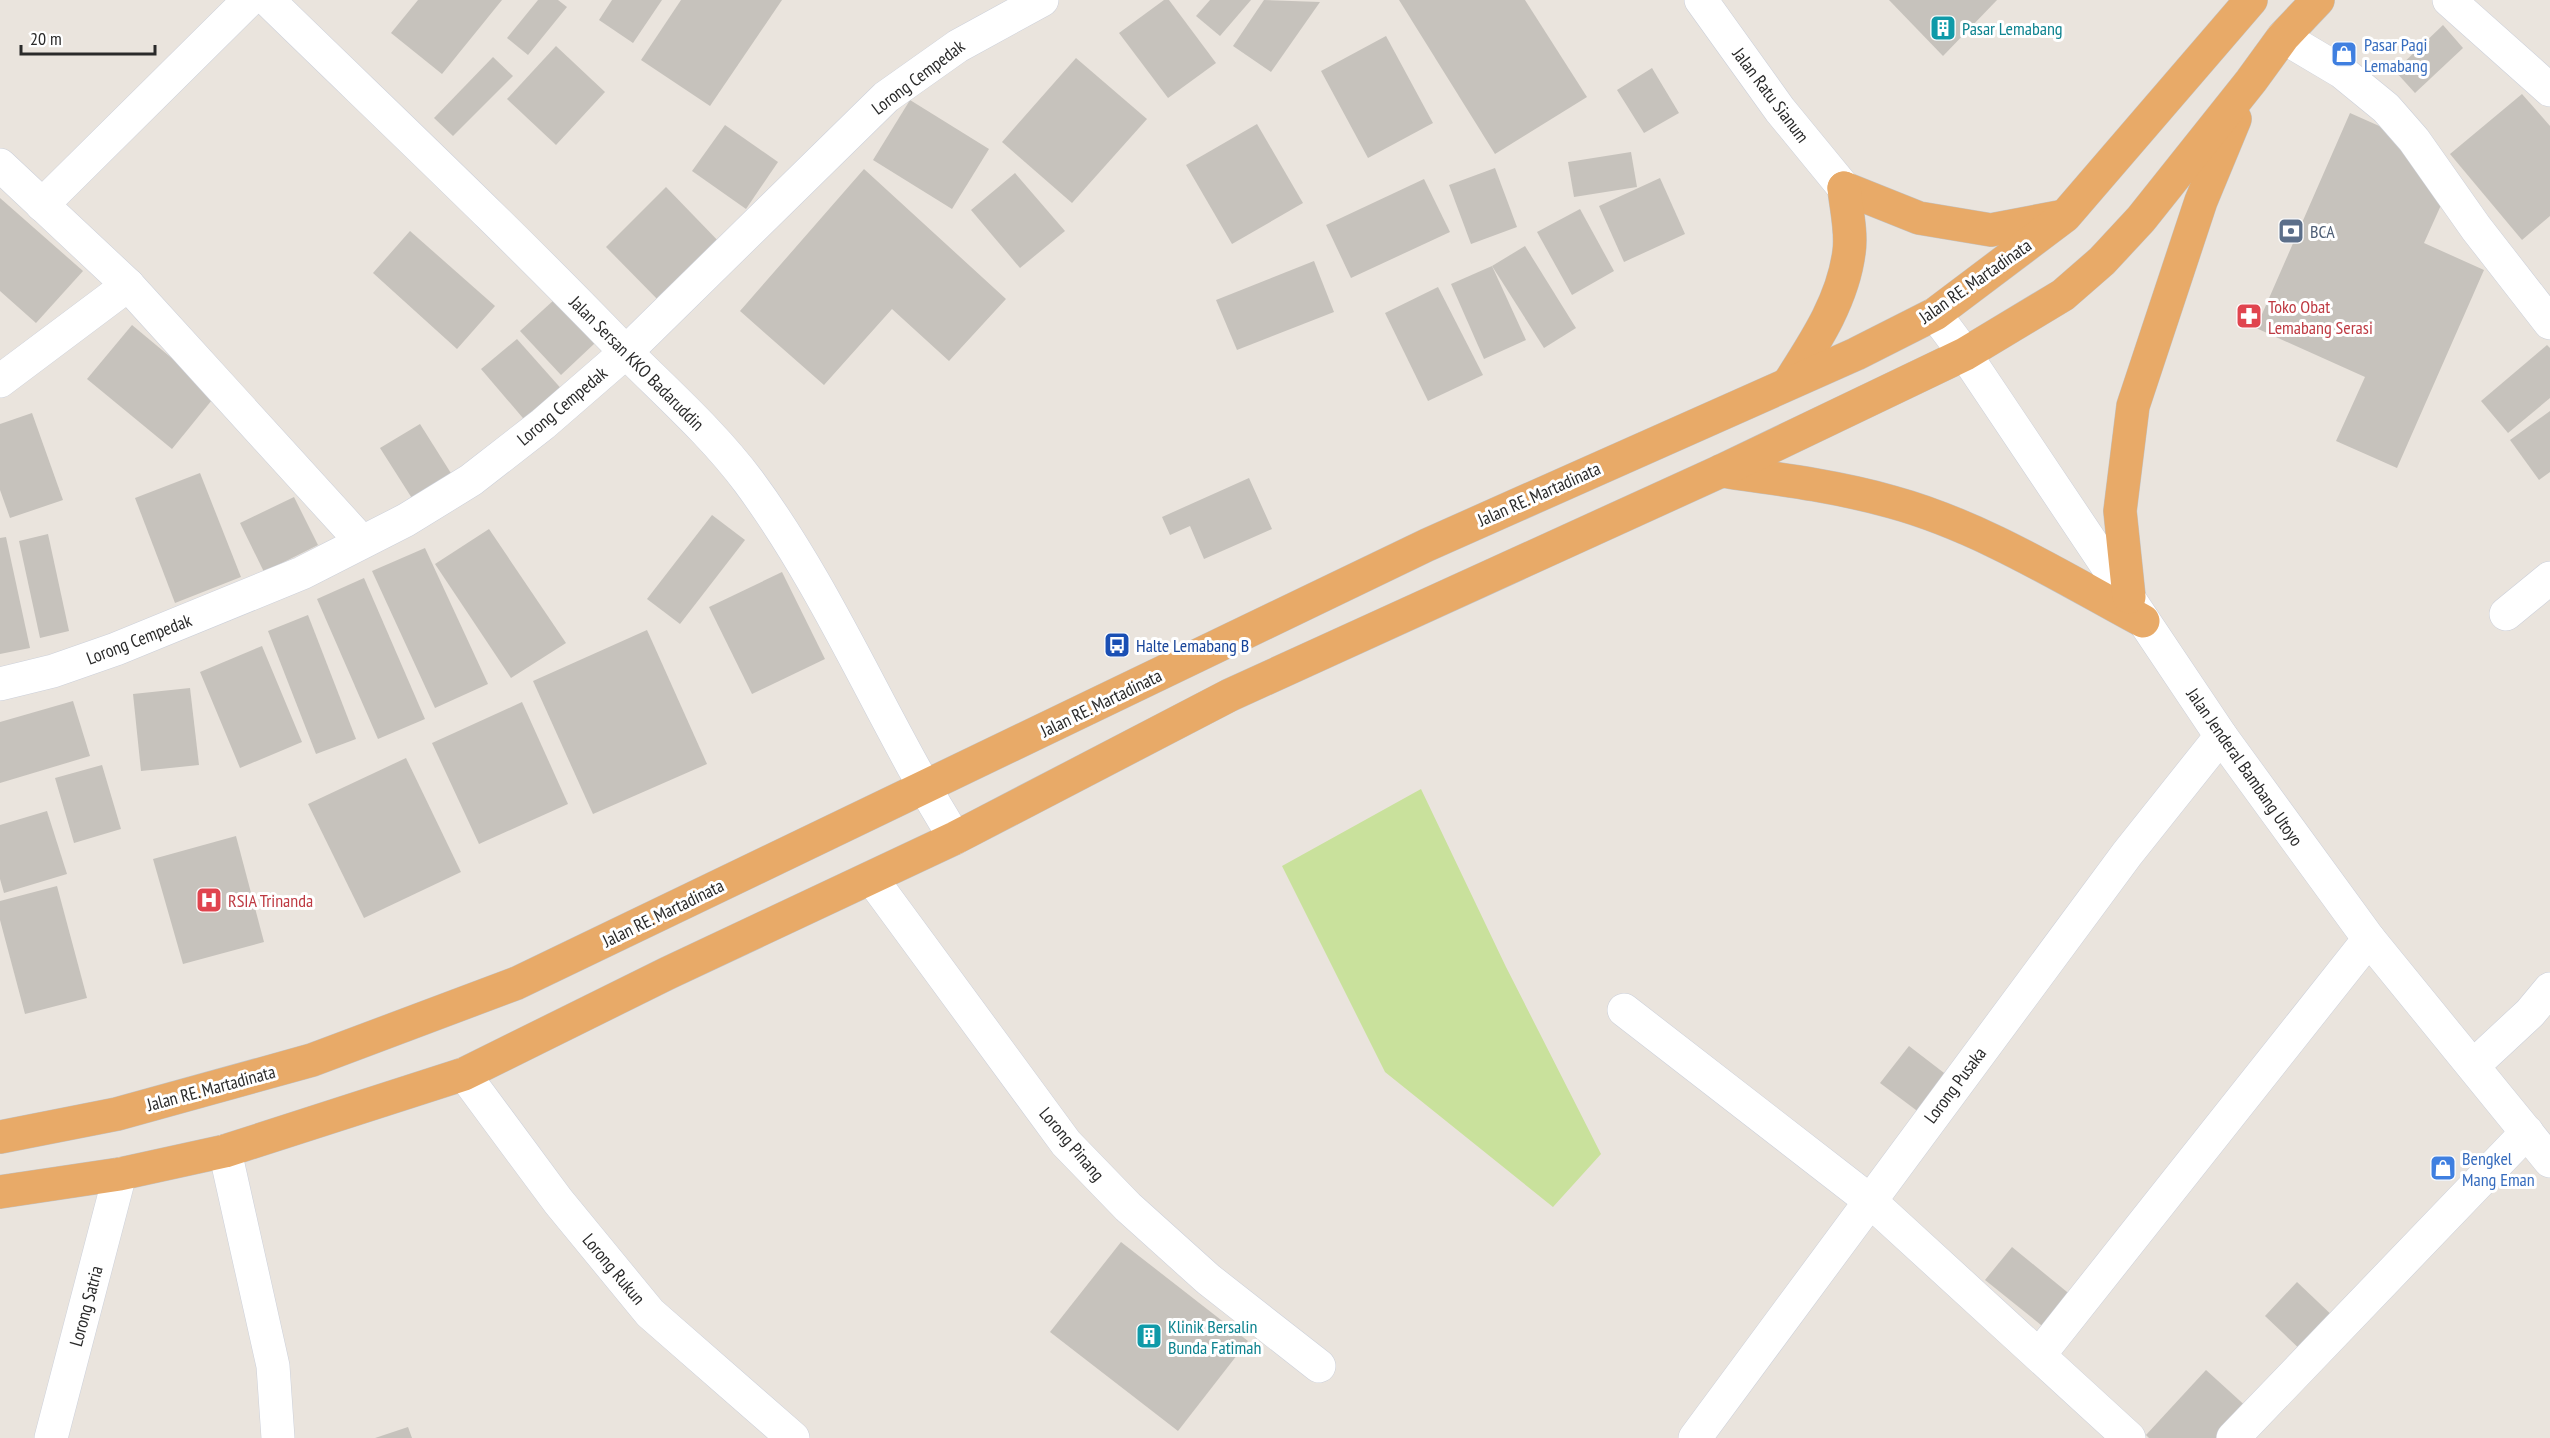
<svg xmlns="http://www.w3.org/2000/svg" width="2550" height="1438" viewBox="0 0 2550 1438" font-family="'PT Sans Narrow',sans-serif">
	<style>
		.pitch { fill: #c9e19c }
		.building { fill: #c6c2bc }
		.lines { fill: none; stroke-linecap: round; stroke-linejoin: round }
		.minor-casing { stroke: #ccd0da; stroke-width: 34 }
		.tertiary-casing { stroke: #ccd0da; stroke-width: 34 }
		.trunk-casing { stroke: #c3c3c3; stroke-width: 34 }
		.minor { stroke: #fff; stroke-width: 33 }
		.tertiary { stroke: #fff; stroke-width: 33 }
		.trunk { stroke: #e8aa68; stroke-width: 33 }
		.labels { text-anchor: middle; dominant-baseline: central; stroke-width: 6; stroke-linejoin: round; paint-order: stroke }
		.culture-label { font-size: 18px; fill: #0d838f; stroke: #fff; text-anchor: start }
		.shop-label { font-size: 18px; fill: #366cbe; stroke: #fff; text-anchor: start }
		.street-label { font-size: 18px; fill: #2a2a2a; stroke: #fff }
		.service-label { font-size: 18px; fill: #4e5e75; stroke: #fff; text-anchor: start }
		.health-label { font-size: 18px; fill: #be3a42; stroke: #fff; text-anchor: start }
		.transit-label { font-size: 18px; fill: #164399; stroke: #fff; text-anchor: start }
	</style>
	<rect width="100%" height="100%" fill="#eae4dd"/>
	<path class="pitch" d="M1421,789L1506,967L1601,1154L1553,1207L1385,1072L1282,866Z"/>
	<g class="building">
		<path d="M418,0H502L442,74L391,33Z"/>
		<path d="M538,0H558L567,7L528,55L507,38Z"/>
		<path d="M612,0H662L633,43L599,20Z"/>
		<path d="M681,0H782L710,106L641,60Z"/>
		<path d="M1164,0H1169L1216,63L1168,98L1119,33Z"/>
		<path d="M1210,0H1251L1220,36L1196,16Z"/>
		<path d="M1264,0L1320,2L1271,72L1233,46Z"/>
		<path d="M1399,0H1525L1587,97L1495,154Z"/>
		<path d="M1889,0H1997L1943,56Z"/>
		<path d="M2443,25L2463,48L2415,93L2395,71Z"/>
		<path d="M1386,36L1433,123L1368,158L1321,71Z"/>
		<path d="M556,46L605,92L556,145L507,99Z"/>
		<path d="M493,57L513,76L453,136L434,118Z"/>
		<path d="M1076,58L1147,119L1072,203L1002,142Z"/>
		<path d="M1652,68L1679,113L1644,133L1617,90Z"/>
		<path d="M2522,94L2550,126V216L2522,240L2450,154Z"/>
		<path d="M910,100L989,149L952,209L873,160Z"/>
		<path d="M2350,113L2413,141L2446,194L2424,243L2484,270L2397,468L2336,441L2365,377L2256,328Z"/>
		<path d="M1257,124L1303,203L1232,244L1186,165Z"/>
		<path d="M725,125L778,162L746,209L692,171Z"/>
		<path d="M1631,152L1637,187L1574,197L1568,162Z"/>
		<path d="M1495,168L1517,227L1471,244L1449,185Z"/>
		<path d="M864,169L1006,299L949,361L892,309L824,385L740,311Z"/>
		<path d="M1015,173L1065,231L1020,268L971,210Z"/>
		<path d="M1660,178L1685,234L1624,262L1599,206Z"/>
		<path d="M1424,179L1450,232L1351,278L1326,225Z"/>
		<path d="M666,187L724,247L664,306L606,247Z"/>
		<path d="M0,198L83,271L36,323L0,291Z"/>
		<path d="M1580,209L1614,271L1572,295L1537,232Z"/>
		<path d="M410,231L495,306L457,349L373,273Z"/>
		<path d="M1525,246L1576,328L1544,348L1492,266Z"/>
		<path d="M1314,261L1334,312L1237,350L1216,300Z"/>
		<path d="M1492,266L1526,340L1484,359L1451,284Z"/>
		<path d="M1438,287L1483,375L1428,401L1385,313Z"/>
		<path d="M555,299L595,343L561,375L520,331Z"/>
		<path d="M132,325L216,395L172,449L87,379Z"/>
		<path d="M517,339L565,393L528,424L481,369Z"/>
		<path d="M2547,345L2550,348V398L2508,433L2481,401Z"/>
		<path d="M2550,411V472L2539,480L2510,440Z"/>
		<path d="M32,413L63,500L10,518L0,490V424Z"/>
		<path d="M420,424L454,478L415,503L380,448Z"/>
		<path d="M200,473L241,577L175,603L135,498Z"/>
		<path d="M1249,478L1272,529L1204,559L1190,526L1170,535L1162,517Z"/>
		<path d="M294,497L318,545L264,572L240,523Z"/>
		<path d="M712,515L745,540L680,624L647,599Z"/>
		<path d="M489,529L566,643L511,678L435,564Z"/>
		<path d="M48,534L69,631L40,638L19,541Z"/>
		<path d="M6,537L30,648L0,654V538Z"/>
		<path d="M425,548L488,684L435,708L372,571Z"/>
		<path d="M782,572L825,659L752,694L709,607Z"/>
		<path d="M364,578L425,719L378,739L317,599Z"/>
		<path d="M308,615L356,739L316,754L268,631Z"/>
		<path d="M647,630L707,764L593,814L533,681Z"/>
		<path d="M262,646L302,742L240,768L200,672Z"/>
		<path d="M190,688L199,765L141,771L133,694Z"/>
		<path d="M73,701L90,756L0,783V722Z"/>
		<path d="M522,702L568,804L479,844L432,743Z"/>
		<path d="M406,758L461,872L364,918L308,804Z"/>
		<path d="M102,765L121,829L74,843L55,778Z"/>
		<path d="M47,811L67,874L4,893L0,879V825Z"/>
		<path d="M236,836L264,942L183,964L153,859Z"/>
		<path d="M57,886L87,998L25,1014L0,920V901Z"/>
		<path d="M1909,1046L1948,1076L1920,1113L1880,1083Z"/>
		<path d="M1121,1242L1248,1341L1178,1431L1050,1332Z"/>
		<path d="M2012,1247L2072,1296L2046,1329L1985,1280Z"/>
		<path d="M2297,1282L2337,1320L2305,1354L2265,1316Z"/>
		<path d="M2206,1370L2250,1410L2224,1438H2149L2146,1435Z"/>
		<path d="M408,1427L412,1438H375Z"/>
	</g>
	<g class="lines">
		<g class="minor-casing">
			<g id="minor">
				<path d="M268,0C385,114 504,226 617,343C661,388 711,431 749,482C831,593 882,722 955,838"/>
				<path d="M1701,0L1780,110L1844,188"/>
				<path d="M2449,0L2550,90"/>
				<path d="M2283,37L2342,72L2386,108L2414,140L2476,228L2550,323"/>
				<path d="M0,165L128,285L361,541"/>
				<path d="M42,205L249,0"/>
				<path d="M0,381L128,285"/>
				<path d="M2506,614L2550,578"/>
				<path d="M0,684L53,671L116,649L302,573L406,520L471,480L543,424L626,352L886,97L958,46L1042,0"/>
				<path d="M872,879L1066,1143L1128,1207L1208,1279L1319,1366"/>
				<path d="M1624,1010L1869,1200L2129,1438"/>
				<path d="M2473,1066L2530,1013L2550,989"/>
				<path d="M464,1074L558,1201L650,1313L793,1438"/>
				<path d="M225,1151L273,1366L278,1438"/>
				<path d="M2040,1354L2369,939"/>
				<path d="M51,1438L120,1174"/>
				<path d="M1695,1438L2127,854L2221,736"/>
				<path d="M2233,1438L2527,1132"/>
			</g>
		</g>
		<g class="tertiary-casing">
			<path id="tertiary" d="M1935,314L1965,354L2221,736L2369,939L2550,1161"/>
		</g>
		<g class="trunk-casing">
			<g id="trunk">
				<path d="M1844,188L1919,218L1991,230L2059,217"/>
				<path d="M1790,381C1815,342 1843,300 1849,252C1852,232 1846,208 1844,188"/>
				<path d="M1721,471C1779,479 1836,486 1892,502C1980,526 2063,578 2143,621"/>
				<path d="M2129,597L2120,511L2133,406L2201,201L2235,119"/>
				<path d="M0,1137L117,1114L312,1060L517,983L1427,545L1856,354L1935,314L2065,216L2251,0"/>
				<path d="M0,1192L120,1174L225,1151L464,1074L668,973L955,838L1230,695L1721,471L1965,354L2063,295L2102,261L2141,219L2251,81L2283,37L2318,0"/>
			</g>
		</g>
		<use href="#minor" class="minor"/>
		<use href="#tertiary" class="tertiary"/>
		<use href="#trunk" class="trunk"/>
	</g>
	<defs>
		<g id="building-square" transform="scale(1.35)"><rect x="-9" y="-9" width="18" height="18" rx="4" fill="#0f9aa8" stroke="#fff"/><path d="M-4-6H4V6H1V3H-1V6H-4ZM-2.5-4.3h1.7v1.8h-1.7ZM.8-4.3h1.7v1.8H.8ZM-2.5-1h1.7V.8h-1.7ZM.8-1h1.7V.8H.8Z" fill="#fff"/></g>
		<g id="shop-square" transform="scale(1.35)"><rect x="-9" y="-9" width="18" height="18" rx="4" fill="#3f7fe0" stroke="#fff"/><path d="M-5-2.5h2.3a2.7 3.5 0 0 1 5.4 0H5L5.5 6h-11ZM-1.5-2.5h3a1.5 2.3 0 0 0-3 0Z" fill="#fff"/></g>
		<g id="bank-square" transform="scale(1.35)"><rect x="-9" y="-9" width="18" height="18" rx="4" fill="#5c6f8a" stroke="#fff"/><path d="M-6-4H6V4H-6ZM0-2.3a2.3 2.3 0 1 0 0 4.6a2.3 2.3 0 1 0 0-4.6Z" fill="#fff"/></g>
		<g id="pharmacy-square" transform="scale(1.35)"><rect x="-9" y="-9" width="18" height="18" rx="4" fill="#e0444e" stroke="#fff"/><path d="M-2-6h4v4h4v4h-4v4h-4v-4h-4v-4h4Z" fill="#fff"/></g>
		<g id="bus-square" transform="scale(1.35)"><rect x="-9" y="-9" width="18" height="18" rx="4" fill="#1a4fb4" stroke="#fff"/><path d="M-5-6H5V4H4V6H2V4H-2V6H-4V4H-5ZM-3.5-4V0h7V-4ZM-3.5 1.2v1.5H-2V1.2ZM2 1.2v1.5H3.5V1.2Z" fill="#fff"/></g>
		<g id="hospital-square" transform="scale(1.35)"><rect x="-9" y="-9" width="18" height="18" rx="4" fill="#e0444e" stroke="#fff"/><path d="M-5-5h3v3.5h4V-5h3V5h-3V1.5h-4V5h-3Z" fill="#fff"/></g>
	</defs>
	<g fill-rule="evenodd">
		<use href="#building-square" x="1943" y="28"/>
		<use href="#shop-square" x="2344" y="54"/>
		<use href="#bank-square" x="2291" y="231"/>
		<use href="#pharmacy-square" x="2249" y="316"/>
		<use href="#bus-square" x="1117" y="645"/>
		<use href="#hospital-square" x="209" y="900"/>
		<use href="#shop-square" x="2443" y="1168"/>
		<use href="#building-square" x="1149" y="1336"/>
	</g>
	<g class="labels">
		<g class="culture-label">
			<text x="1962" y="28">Pasar Lemabang</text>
			<text x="1168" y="1326">Klinik Bersalin<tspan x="1168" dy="21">Bunda Fatimah</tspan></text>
		</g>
		<g class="shop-label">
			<text x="2364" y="44">Pasar Pagi<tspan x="2364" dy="21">Lemabang</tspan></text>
			<text x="2462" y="1158">Bengkel<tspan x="2462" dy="21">Mang Eman</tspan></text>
		</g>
		<g class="street-label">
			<text transform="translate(918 77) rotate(-37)">Lorong Cempedak</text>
			<text transform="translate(1771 95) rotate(53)">Jalan Ratu Sianum</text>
			<text transform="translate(1975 281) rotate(-35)">Jalan RE. Martadinata</text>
			<text transform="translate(637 363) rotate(45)">Jalan Sersan KKO Badaruddin</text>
			<text transform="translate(562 406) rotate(-40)">Lorong Cempedak</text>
			<text transform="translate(1539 494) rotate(-24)">Jalan RE. Martadinata</text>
			<text transform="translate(139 639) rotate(-21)">Lorong Cempedak</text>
			<text transform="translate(1101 703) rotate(-26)">Jalan RE. Martadinata</text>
			<text transform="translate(2245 767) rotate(55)">Jalan Jenderal Bambang Utoyo</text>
			<text transform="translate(663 913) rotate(-26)">Jalan RE. Martadinata</text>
			<text transform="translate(1955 1085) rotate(-53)">Lorong Pusaka</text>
			<text transform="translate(211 1088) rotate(-15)">Jalan RE. Martadinata</text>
			<text transform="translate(1072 1144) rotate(50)">Lorong Pinang</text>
			<text transform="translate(614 1269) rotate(50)">Lorong Rukun</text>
			<text transform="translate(86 1306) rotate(-75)">Lorong Satria</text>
		</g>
		<g class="service-label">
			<text x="2310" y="231">BCA</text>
		</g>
		<g class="health-label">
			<text x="2268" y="306">Toko Obat<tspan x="2268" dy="21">Lemabang Serasi</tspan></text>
			<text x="228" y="900">RSIA Trinanda</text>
		</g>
		<g class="transit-label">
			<text x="1136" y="645">Halte Lemabang B</text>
		</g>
	</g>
	<path d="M21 45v9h134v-9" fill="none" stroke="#2a2a2a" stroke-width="3"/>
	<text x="30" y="45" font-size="18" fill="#2a2a2a" stroke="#ffffff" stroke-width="4.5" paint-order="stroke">20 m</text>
</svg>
